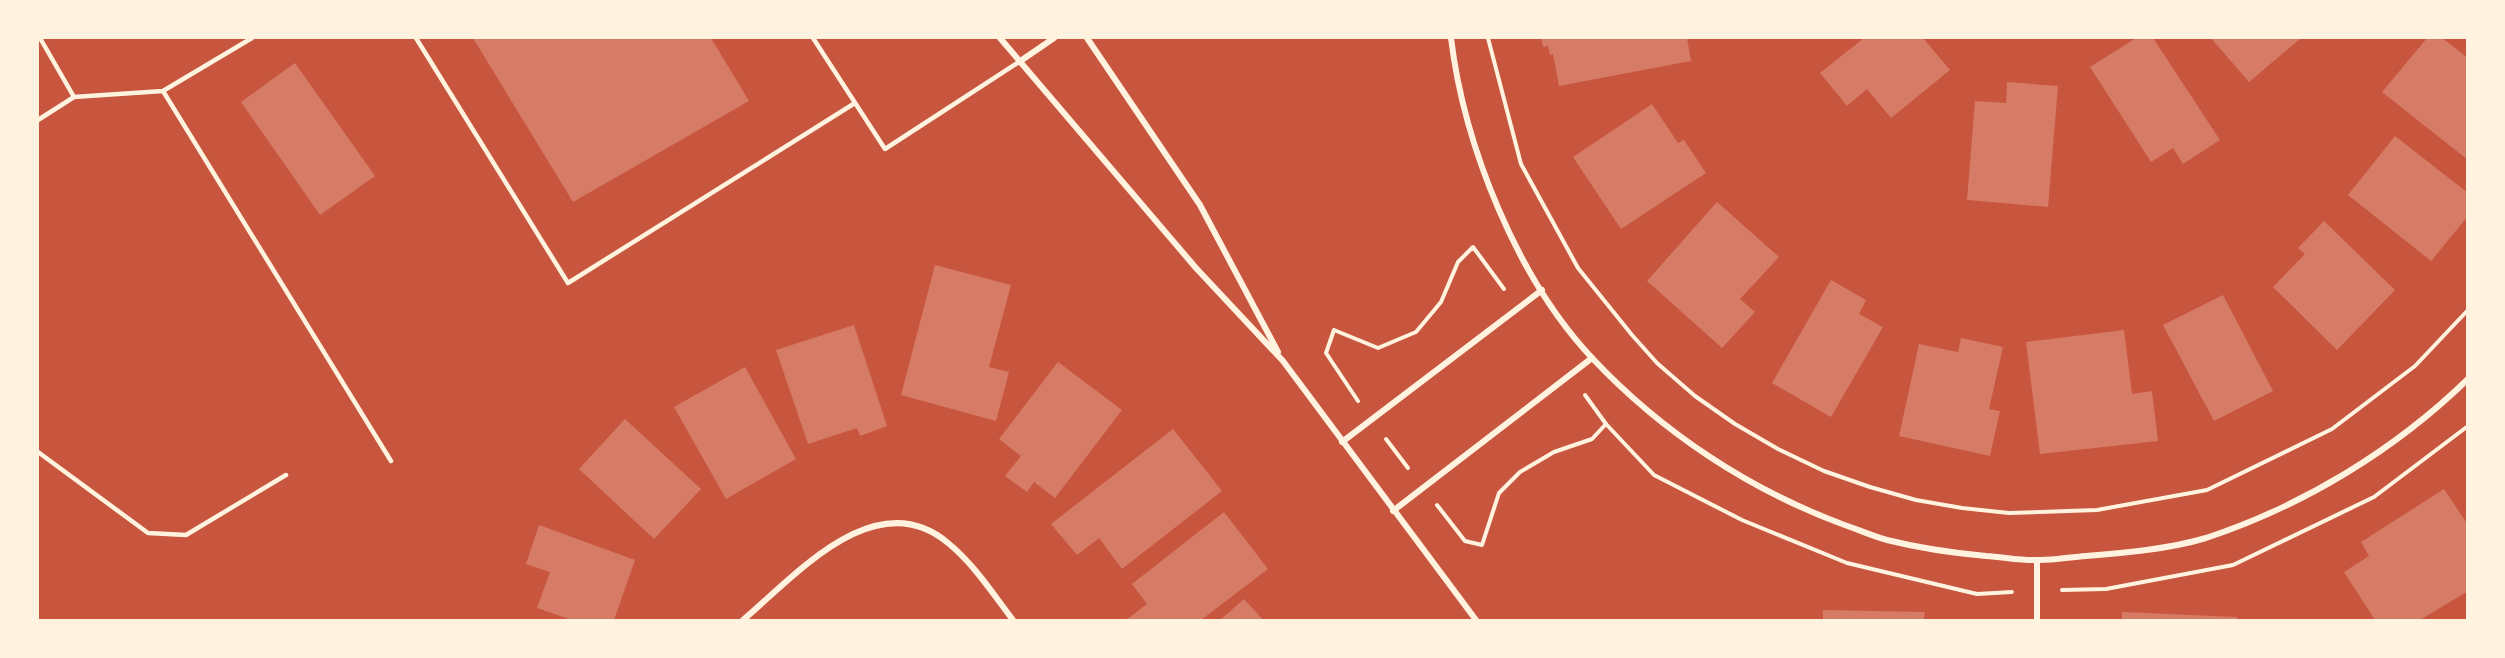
<svg xmlns="http://www.w3.org/2000/svg" width="2505" height="658" viewBox="0 0 2505 658" font-family="Mulish,sans-serif">
	<style>
		.building { fill: #d67c66 }
		.lines { fill: none; stroke-linecap: round; stroke-linejoin: round }
		.path { stroke: #fff3e0; stroke-width: 4 }
		.service { stroke: #fff3e0; stroke-width: 4.5 }
		.minor { stroke: #fff3e0; stroke-width: 6 }
	</style>
	<rect width="100%" height="100%" fill="#c8553d"/>
	<g class="building">
		<path d="M473,38H711L749,101L573,202Z"/>
		<path d="M1541,38H1687L1691,61L1559,86L1553,54L1550,55L1548,46L1543,47Z"/>
		<path d="M1864,38H1923L1950,70L1891,118L1867,89L1847,106L1820,73Z"/>
		<path d="M2136,38H2153L2220,140L2183,164L2173,148L2151,162L2090,67Z"/>
		<path d="M2211,38H2301L2249,82Z"/>
		<path d="M2427,38H2442L2468,58V160L2382,92Z"/>
		<path d="M295,63L375,176L320,215L241,102Z"/>
		<path d="M2007,82L2058,86L2048,207L1967,200L1975,101L2006,103Z"/>
		<path d="M1652,104L1678,143L1684,140L1706,173L1621,229L1573,157Z"/>
		<path d="M2395,136L2468,193V216L2431,261L2348,195Z"/>
		<path d="M1717,202L1779,257L1740,299L1755,312L1722,348L1647,281Z"/>
		<path d="M2324,221L2395,290L2337,350L2273,287L2305,254L2298,248Z"/>
		<path d="M935,265L1011,285L989,367L1009,372L996,421L901,395Z"/>
		<path d="M1831,280L1866,300L1859,314L1883,327L1831,417L1772,383Z"/>
		<path d="M2223,295L2273,391L2214,421L2163,325Z"/>
		<path d="M854,325L887,426L860,436L857,428L808,444L776,350Z"/>
		<path d="M2124,330L2132,394L2152,391L2158,441L2040,454L2026,342Z"/>
		<path d="M1961,338L2003,347L1989,409L2000,411L1990,456L1899,436L1919,344L1958,352Z"/>
		<path d="M1058,362L1122,410L1055,498L1034,482L1027,492L1005,476L1021,456L999,439Z"/>
		<path d="M745,367L796,459L726,499L674,407Z"/>
		<path d="M625,419L701,489L654,539L579,469Z"/>
		<path d="M1173,429L1222,491L1122,569L1099,538L1077,555L1051,524Z"/>
		<path d="M2444,489L2468,525V591L2420,620H2375L2344,572L2369,556L2361,542Z"/>
		<path d="M1224,512L1268,569L1201,620H1126L1147,604L1132,584Z"/>
		<path d="M539,525L635,560L614,620H572L537,608L550,572L526,564Z"/>
		<path d="M1244,599L1263,620H1220Z"/>
		<path d="M1823,610L1925,612L1924,620H1823Z"/>
		<path d="M2122,612L2237,617V620H2122Z"/>
	</g>
	<g class="lines">
		<g class="path">
			<path d="M1488,38L1521,164L1578,268L1632,335L1657,363L1695,396L1735,424L1778,449L1824,471L1870,487L1916,500L1962,508L2009,513L2097,510L2207,490L2332,429L2415,366L2468,310"/>
			<path d="M1585,395L1606,424L1654,475L1742,520L1847,563L1977,594L2012,592"/>
			<path d="M1358,401L1326,353L1334,330L1378,348L1416,332L1441,302L1458,262L1473,247L1504,289"/>
			<path d="M1386,439L1408,468"/>
			<path d="M1437,505L1465,541L1482,545L1499,493L1520,472L1554,452L1592,439L1606,424"/>
			<path d="M2062,590L2106,589L2233,565L2374,497L2468,426"/>
		</g>
		<g class="service">
			<path d="M40,38L74,97L163,91L252,38"/>
			<path d="M416,38L568,283L855,103"/>
			<path d="M813,38L885,149L1019,62"/>
			<path d="M163,91L391,461"/>
			<path d="M38,120L74,97"/>
			<path d="M38,452L148,533L186,535L286,475"/>
		</g>
		<g class="minor">
			<path d="M1000,38L1196,268L1283,361L1476,620"/>
			<path d="M1087,38L1200,205L1278,352"/>
			<path d="M1451,38C1464,145 1517,279 1593,359C1662,432 1748,489 1842,524C1857,529 1872,536 1887,540C1919,548 1953,553 1986,556C2004,557 2022,561 2040,560C2055,560 2071,557 2086,556C2124,553 2169,549 2206,538C2303,506 2395,450 2468,379"/>
			<path d="M1019,62L1054,38"/>
			<path d="M1342,442L1542,290"/>
			<path d="M1393,511L1592,358"/>
			<path d="M743,620C795,576 876,482 948,543C974,564 993,594 1013,620"/>
			<path d="M2037,620V560"/>
		</g>
	</g>
	<rect width="2505" height="658" fill="none" stroke="#fff3e0" stroke-width="78"/>
</svg>
